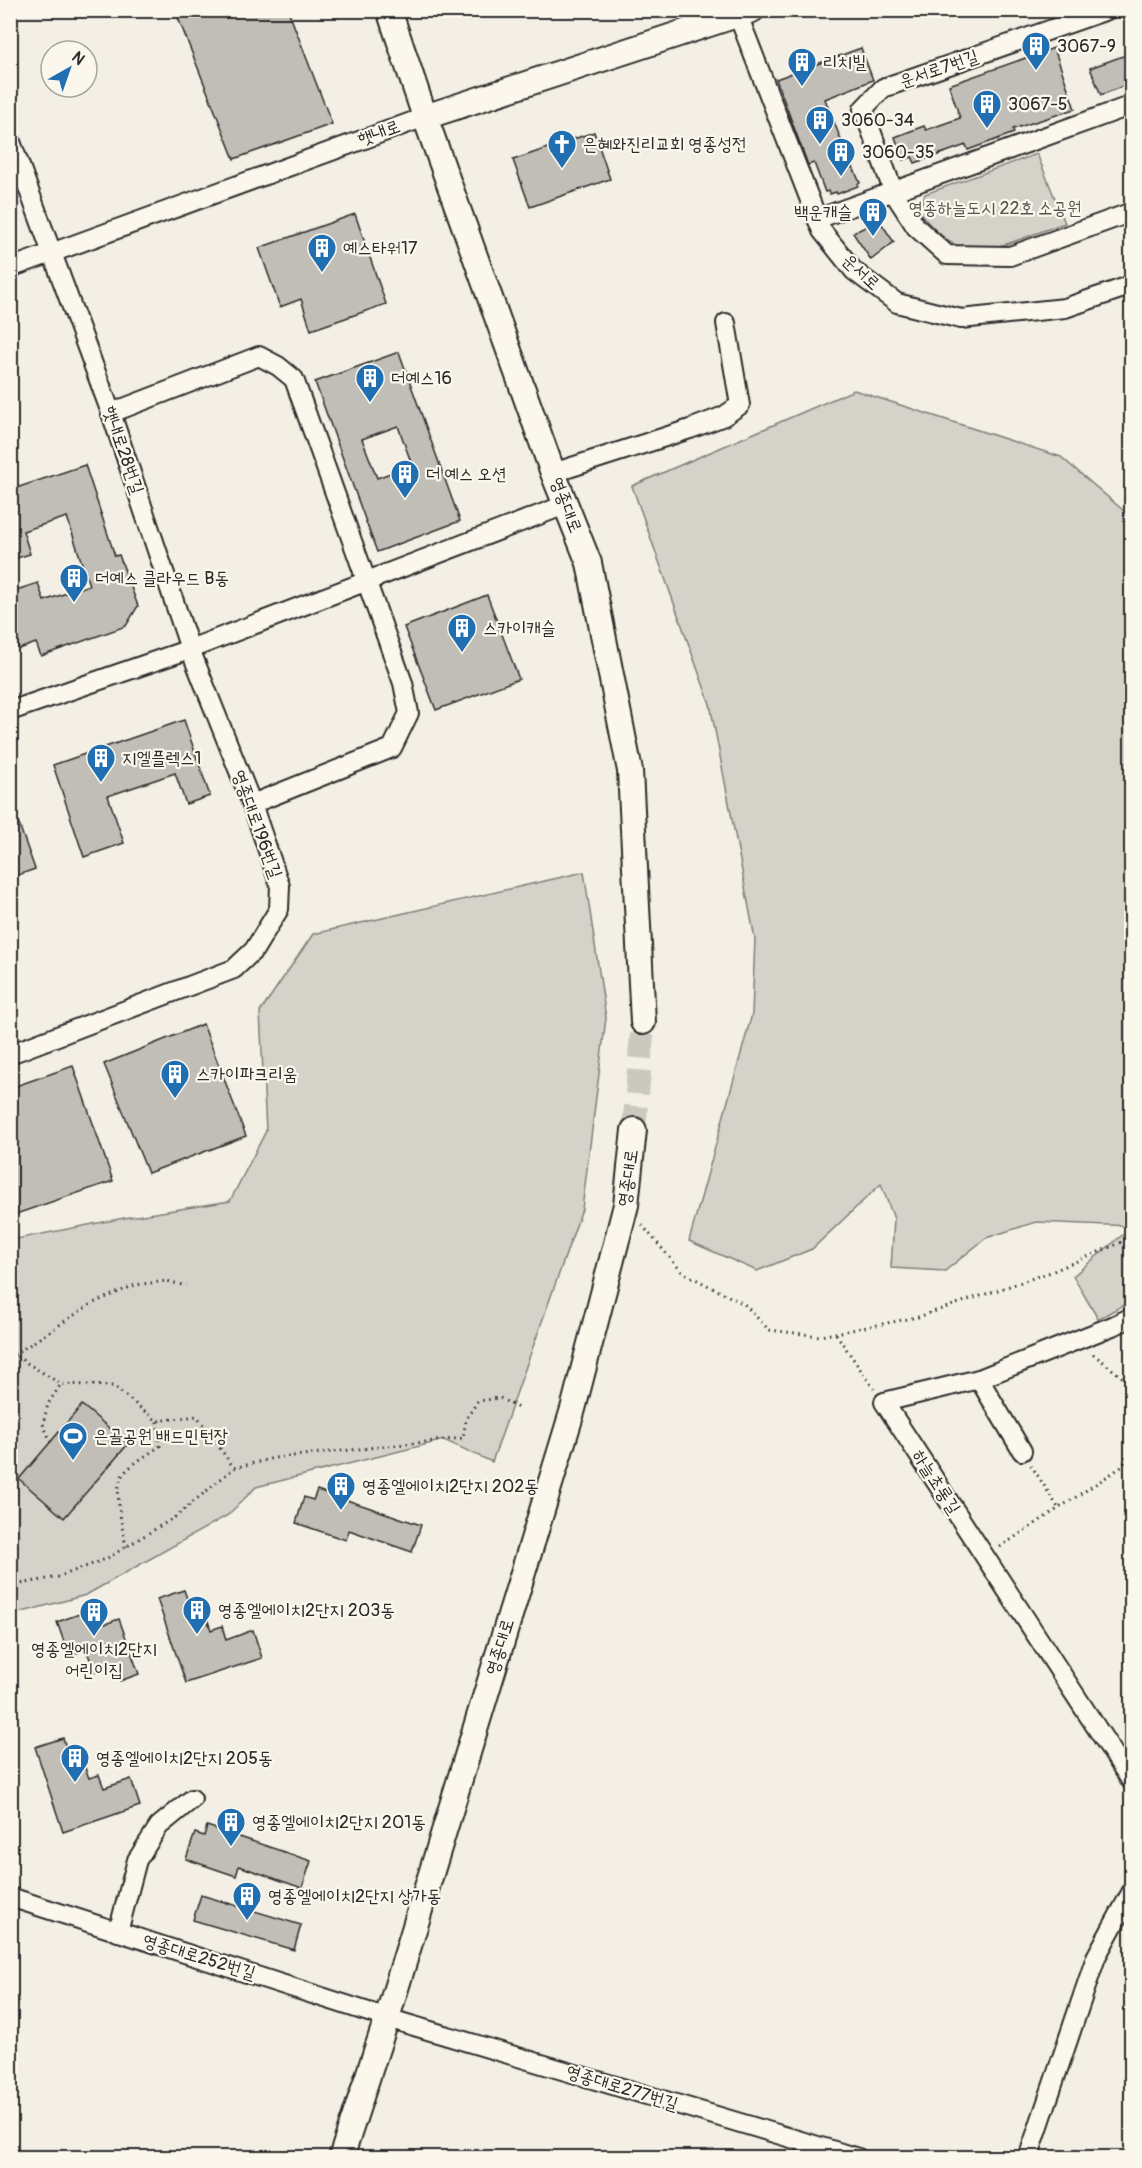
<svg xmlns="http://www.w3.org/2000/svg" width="1142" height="2168" viewBox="0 0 1142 2168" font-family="Pangolin,'Poor Story',sans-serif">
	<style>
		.green { fill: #d5d2c9; stroke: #807e7a; stroke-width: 1.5 }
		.building { fill: #c0beb6; stroke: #2b2b2b; stroke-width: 1.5; fill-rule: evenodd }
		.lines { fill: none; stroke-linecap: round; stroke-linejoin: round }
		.major-tunnel { stroke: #cbc8bf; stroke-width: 24; stroke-dasharray: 24 12; stroke-linecap: butt }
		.minor-casing { stroke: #2b2b2b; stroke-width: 22 }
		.major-casing { stroke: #2b2b2b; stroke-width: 28 }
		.path { stroke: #2b2b2b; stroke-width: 3; stroke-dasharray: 1.5 4.5; stroke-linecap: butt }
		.minor { stroke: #fbf7ec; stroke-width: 18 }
		.major { stroke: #fbf7ec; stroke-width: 24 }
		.labels { text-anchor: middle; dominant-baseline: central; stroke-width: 4.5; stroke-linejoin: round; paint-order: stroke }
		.poi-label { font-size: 18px; fill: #2b2b2b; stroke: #fbf7ec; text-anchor: start }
		.street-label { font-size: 18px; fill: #2b2b2b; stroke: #fbf7ec }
		.park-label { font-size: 18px; fill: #565552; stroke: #fbf7ec }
	</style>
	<rect width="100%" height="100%" fill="#f3efe4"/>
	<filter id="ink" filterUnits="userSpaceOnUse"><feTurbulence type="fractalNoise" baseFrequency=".0167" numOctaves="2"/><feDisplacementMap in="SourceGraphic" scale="12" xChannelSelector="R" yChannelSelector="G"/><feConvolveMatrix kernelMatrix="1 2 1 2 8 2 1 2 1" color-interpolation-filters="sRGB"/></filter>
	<g filter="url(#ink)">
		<g class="green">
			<path d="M1037,154L1065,223C1040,231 1000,250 975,250C954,251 930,227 919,211L925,194Z"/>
			<path d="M854,390L1061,457L1131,517V1226L1036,1222L986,1238L945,1271L891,1268L894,1219L881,1184L812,1249L757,1271L689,1241L752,1014L755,939L710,704L632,486Z"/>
			<path d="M584,872L606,1018L582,1209L492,1462L444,1440L256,1487L228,1515L86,1595L11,1615V1240L124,1218L230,1201L266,1131L260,1012L313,934Z"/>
			<path d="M1132,1227L1131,1301L1098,1319L1073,1276Z"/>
		</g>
		<g class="building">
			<path d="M175,10H288L332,124L234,159Z"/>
			<path d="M861,48L873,80L825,99L852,168L853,167L860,183L858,184V186L837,194L836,192L830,194L829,191L825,192L814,163L808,165L776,79Z"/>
			<path d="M1054,48L1075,109L1013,129L1014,133L968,150L966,145L915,163L912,157L903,160L895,137L924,126L926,130L960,118L949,85Z"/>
			<path d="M1131,53V83L1101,95L1090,68Z"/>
			<path d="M594,132L610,179L530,207L513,160Z"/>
			<path d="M355,214L386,304L311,330L301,299L280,307L259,248Z"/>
			<path d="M879,220L894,242L871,260L853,233Z"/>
			<path d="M399,352L460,521L377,552L315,382ZM398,426L412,465L377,478L362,439Z"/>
			<path d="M85,465L115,556L119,555L138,606L126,626L41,656L36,643L19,649L10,626V592L38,583L44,601L89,585L67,517L23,531L30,554L10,560V490Z"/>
			<path d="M487,595L519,679L436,710L404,627Z"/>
			<path d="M184,720L210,796L186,804L175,773L108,796L124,843L84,857L53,765Z"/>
			<path d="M12,805L35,869L10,878V806Z"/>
			<path d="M203,1024L246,1136L148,1173L104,1064Z"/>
			<path d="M73,1066L113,1181L10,1216V1088Z"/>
			<path d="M82,1405L128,1444L64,1518L19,1479Z"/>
			<path d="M317,1490L421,1525L412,1552L349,1530L346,1540L296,1523L304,1497L313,1500Z"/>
			<path d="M184,1590L194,1618L206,1615L211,1630L222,1626L226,1640L253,1630L262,1658L186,1683L157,1599Z"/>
			<path d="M99,1607L105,1624L119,1619L139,1674L120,1681L114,1666L95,1672L86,1649L69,1656L57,1622Z"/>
			<path d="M63,1738L72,1767L83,1763L89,1778L99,1775L104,1788L131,1779L140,1806L63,1832L35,1747Z"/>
			<path d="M207,1826L311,1861L302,1888L239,1866L236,1876L186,1859L195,1833L204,1836Z"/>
			<path d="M201,1895L301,1925L294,1950L193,1920Z"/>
		</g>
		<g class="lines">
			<path class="major-tunnel" d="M634,1130L643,1022"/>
			<g class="minor-casing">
				<g id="minor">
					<path d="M736,10L822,231L854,271L897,303L961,319L1065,308L1132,285"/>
					<path d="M1107,10L883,88L863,109L894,193L916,227L947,255L1010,256L1132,212"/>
					<path d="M10,139L111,413L190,649L252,804L280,886L279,909L254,950L234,969L10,1054"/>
					<path d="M817,219L1132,105"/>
					<path d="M10,268L425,117"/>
					<path d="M111,413L259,356L278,366L294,379L403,683L409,713L392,748L252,804"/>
					<path d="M553,473L690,429L724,416L740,405L726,323"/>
					<path d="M10,711L190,649L565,505"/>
					<path d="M1132,1317L1115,1325L979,1379L884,1402L1132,1782"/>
					<path d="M979,1379L1022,1451"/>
					<path d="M10,1897L387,2018L858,2158"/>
					<path d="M118,1932L137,1860L159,1826L192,1799"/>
					<path d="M1028,2158L1096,1957L1132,1891"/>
				</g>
			</g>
			<g class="major-casing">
				<g id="major">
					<path d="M389,10L425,117L553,473L589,563L630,771L643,1022"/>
					<path d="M425,117L752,10"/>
					<path d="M341,2158L387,2018L573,1409L626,1205L634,1130"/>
				</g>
			</g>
			<g class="path">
				<path d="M642,1225L682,1272L744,1304L769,1330L820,1336L918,1317L1051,1272L1132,1238"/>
				<path d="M836,1334L874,1389"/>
				<path d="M10,1347L14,1355L61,1384L113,1386L157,1421L197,1416L234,1468"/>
				<path d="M1093,1354L1132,1385"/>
				<path d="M14,1355L91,1304L135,1285L167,1281L186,1286"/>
				<path d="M51,1442L43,1424L48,1404L61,1384"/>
				<path d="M1031,1465L1059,1509"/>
				<path d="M126,1547C123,1530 113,1490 122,1476C130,1464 148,1455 160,1446L157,1421"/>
				<path d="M1000,1547L1123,1466L1132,1443"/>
				<path d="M10,1586L58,1577L106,1559L175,1517L234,1468L274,1458L463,1438L466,1419L478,1401L500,1398L518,1408"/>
			</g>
			<use href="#minor" class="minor"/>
			<use href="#major" class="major"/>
		</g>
	</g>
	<defs>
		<g id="building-pin" transform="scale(1.5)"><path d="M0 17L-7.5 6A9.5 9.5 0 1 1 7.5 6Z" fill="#1f6fb2" stroke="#fbf7ec"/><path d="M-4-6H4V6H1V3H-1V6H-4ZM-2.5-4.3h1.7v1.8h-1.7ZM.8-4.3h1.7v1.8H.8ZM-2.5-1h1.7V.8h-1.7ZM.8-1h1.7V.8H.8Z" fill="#fff"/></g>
		<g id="church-pin" transform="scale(1.5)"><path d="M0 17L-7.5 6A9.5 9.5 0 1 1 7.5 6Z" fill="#1f6fb2" stroke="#fbf7ec"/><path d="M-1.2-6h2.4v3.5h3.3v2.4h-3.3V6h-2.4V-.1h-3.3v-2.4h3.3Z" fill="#fff"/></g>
		<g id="stadium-pin" transform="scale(1.5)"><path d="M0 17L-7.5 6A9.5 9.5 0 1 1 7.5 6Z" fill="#1f6fb2" stroke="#fbf7ec"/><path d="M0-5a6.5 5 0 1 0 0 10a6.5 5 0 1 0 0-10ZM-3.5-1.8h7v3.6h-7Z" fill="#fff"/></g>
	</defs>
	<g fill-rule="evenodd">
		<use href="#building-pin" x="1036" y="46"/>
		<use href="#building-pin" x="802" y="62"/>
		<use href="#building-pin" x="987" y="104"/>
		<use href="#building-pin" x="820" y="120"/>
		<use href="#church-pin" x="562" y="144"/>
		<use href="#building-pin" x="841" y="152"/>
		<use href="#building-pin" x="873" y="212"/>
		<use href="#building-pin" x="322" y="248"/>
		<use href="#building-pin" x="370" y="378"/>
		<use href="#building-pin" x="405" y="474"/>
		<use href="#building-pin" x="74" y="578"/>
		<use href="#building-pin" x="462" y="628"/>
		<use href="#building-pin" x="101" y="758"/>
		<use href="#building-pin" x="175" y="1074"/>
		<use href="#stadium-pin" x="73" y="1436"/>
		<use href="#building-pin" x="341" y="1486"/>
		<use href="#building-pin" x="197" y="1610"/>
		<use href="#building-pin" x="94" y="1612"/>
		<use href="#building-pin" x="75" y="1758"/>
		<use href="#building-pin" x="231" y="1822"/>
		<use href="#building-pin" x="247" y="1896"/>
	</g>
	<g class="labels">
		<g class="poi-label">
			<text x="1057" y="46">3067-9</text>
			<text x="823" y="62">리치빌</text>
			<text x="1008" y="104">3067-5</text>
			<text x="841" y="120">3060-34</text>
			<text x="583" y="144">은혜와진리교회 영종성전</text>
			<text x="862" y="152">3060-35</text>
			<text x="852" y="212" text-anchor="end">백운캐슬</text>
			<text x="343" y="248">예스타워17</text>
			<text x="391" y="378">더예스16</text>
			<text x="426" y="474">더 예스 오션</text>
			<text x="95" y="578">더예스 클라우드 B동</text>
			<text x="483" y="628">스카이캐슬</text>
			<text x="122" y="758">지엘플렉스1</text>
			<text x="196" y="1074">스카이파크리움</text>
			<text x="94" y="1436">은골공원 배드민턴장</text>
			<text x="362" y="1486">영종엘에이치2단지 202동</text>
			<text x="218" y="1610">영종엘에이치2단지 203동</text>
			<text x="94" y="1649" text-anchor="middle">영종엘에이치2단지<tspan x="94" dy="21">어린이집</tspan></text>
			<text x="96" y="1758">영종엘에이치2단지 205동</text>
			<text x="252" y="1822">영종엘에이치2단지 201동</text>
			<text x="268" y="1896">영종엘에이치2단지 상가동</text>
		</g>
		<g class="street-label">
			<text transform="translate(939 69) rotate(-19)">운서로7번길</text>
			<text transform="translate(379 133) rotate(-20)">햇내로</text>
			<text transform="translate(861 272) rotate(43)">운서로</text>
			<text transform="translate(123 450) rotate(71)">햇내로28번길</text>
			<text transform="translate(566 505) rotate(69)">영종대로</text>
			<text transform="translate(257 824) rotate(70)">영종대로196번길</text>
			<text transform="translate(628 1178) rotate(-82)">영종대로</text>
			<text transform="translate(936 1482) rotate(57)">하늘초롱길</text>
			<text transform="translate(500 1647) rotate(-73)">영종대로</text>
			<text transform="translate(199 1957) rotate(17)">영종대로252번길</text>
			<text transform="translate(622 2088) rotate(17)">영종대로277번길</text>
		</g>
		<g class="park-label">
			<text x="995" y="208">영종하늘도시 22호 소공원</text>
		</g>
	</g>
	<rect width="1142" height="2168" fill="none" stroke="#fbf7ec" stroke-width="36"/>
	<rect x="18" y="18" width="1106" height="2132" fill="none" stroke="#2b2b2b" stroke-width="2" filter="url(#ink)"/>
	<g transform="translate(69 69) rotate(40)"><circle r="28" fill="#fbf7ec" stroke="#a8a59f" stroke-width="1.5"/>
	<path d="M0-4.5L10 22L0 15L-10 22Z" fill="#1f6fb2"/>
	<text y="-9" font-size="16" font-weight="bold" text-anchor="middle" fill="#2b2b2b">N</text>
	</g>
</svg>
